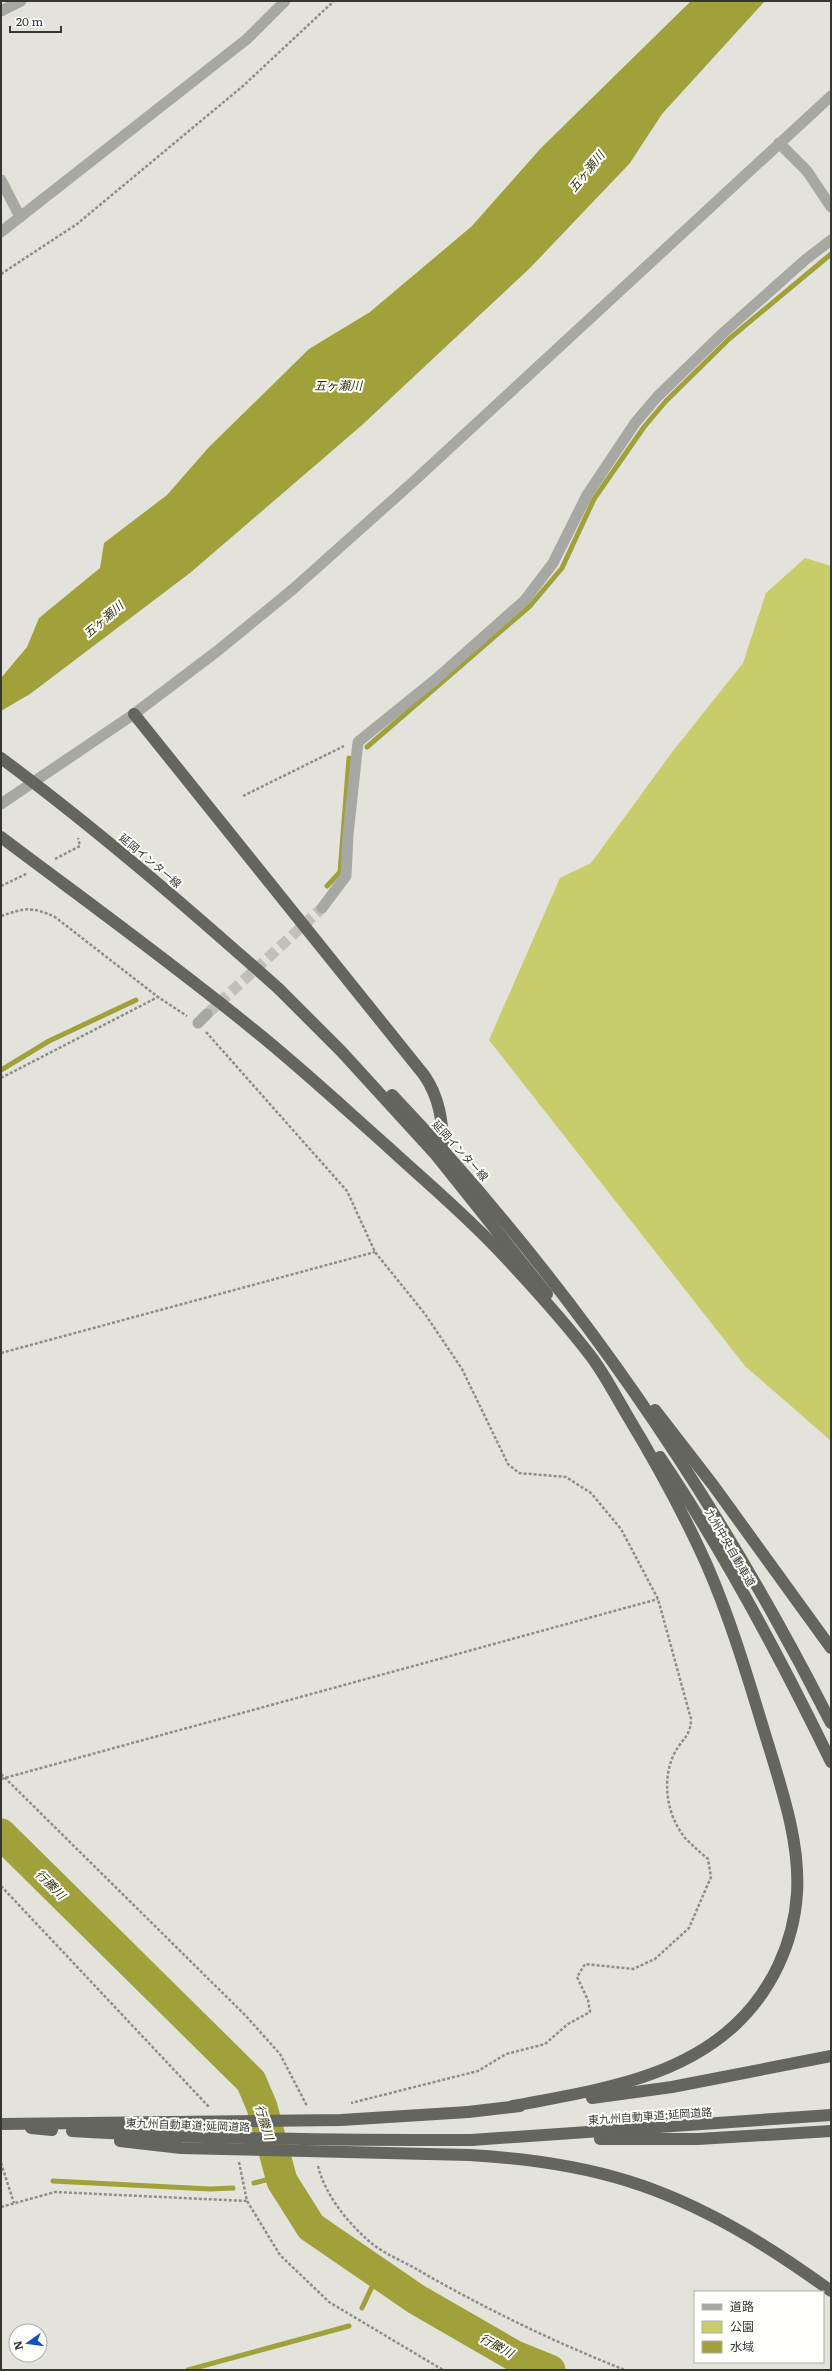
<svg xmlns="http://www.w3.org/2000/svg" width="832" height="2371" viewBox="0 0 832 2371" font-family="Literata,'Noto Sans JP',serif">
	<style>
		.green { fill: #c9cc6b }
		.water { fill: #a0a13b }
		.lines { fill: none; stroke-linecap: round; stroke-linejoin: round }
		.stream { stroke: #a0a13b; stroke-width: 5 }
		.river { stroke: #a0a13b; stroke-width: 31 }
		.minor-tunnel { stroke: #c0c0b9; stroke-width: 11; stroke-dasharray: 11 5.5; stroke-linecap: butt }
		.path { stroke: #8e8e89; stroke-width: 2.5; stroke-dasharray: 3 2; stroke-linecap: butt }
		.minor { stroke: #a7a8a4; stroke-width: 11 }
		.tertiary { stroke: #a7a8a4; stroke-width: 11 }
		.motorway { stroke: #64655e; stroke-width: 12 }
		.motorway-bridge { stroke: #64655e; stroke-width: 12 }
		.labels { text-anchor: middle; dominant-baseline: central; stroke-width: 4; stroke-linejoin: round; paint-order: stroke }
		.street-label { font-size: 11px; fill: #363633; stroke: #fffffe }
		.water-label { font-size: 12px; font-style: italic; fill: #323307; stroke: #fffffe }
	</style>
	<rect width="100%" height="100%" fill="#e3e3db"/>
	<path class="green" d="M805,558L831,566V1441L745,1366L489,1040L560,878L591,863L673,751L743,663L766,593Z"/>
	<path class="water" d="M691,1H765L662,114L630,163L530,268L361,426L190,573L30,694L1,711V678L27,647L39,618L100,568L104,543L167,495L209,447L309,349L370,312L472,226L541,148Z"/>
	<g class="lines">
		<g class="stream">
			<path d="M367,747L530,606L562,568L594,499L644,427L666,401L729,339L831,254"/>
			<path d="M327,886L340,872L349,758"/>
			<path d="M1,1070L49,1041L136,1000"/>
			<path d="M53,2181L210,2189L233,2188"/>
			<path d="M254,2183L281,2176"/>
			<path d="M362,2308L378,2274"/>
			<path d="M188,2370L349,2326"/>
		</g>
		<path class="river" d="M1,1834L251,2081L262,2107L282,2181L311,2227L416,2299L513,2355L550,2370"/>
		<path class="minor-tunnel" d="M207,1014L322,908"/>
		<g class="path">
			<path d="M1,274L77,224L243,86L334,1"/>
			<path d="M243,796L344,746"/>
			<path d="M55,859L80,846L78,838"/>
			<path d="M1,886L26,874"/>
			<path d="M1,916C25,908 31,906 55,917L158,997L187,1016"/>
			<path d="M206,1032L347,1191L375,1252L425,1314L462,1369L508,1464L519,1473L566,1477L591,1493L621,1529L658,1599L691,1719C691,1736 681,1740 674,1754C661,1781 667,1818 687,1840C694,1847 701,1853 708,1859L711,1877L689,1928L655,1959L633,1969L585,1964L577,1977L588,2000L590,2012L568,2024L545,2044L506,2054L478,2071L351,2103"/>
			<path d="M1,1078L158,997"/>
			<path d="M1,1353L375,1252"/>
			<path d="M1,1774L245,2015L280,2054L307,2106"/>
			<path d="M1,1779L658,1599"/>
			<path d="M1,1886L209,2107"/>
			<path d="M239,2162L247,2201L280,2255L329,2302L443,2370"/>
			<path d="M1,2163L14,2203"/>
			<path d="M318,2166C325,2195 348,2223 370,2242C384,2254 403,2261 418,2270C484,2308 554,2342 625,2370"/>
			<path d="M1,2207L55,2192L247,2201"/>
		</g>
		<g class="minor">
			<path d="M779,143L807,171L831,207"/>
			<path d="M1,180L20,217"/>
			<path d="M1,232L247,39L285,1"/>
			<path d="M322,908L346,876L348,835L358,742L436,679L525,600L553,563L587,495L635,423L657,397L723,333L805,260L831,240"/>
			<path d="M198,1023L207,1014"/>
		</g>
		<g class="tertiary">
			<path d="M1,11L21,1"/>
			<path d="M1,804L134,714L216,652L292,590L414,481L831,96"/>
		</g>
		<g class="motorway">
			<path d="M134,714L424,1075C440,1098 442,1121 444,1149"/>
			<path d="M1,837C86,901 172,963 254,1030C300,1067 343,1107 387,1146C426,1182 467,1216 503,1255C533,1287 563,1320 590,1355C604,1373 615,1395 627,1415C656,1463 683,1512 706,1563C732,1622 750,1685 769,1747C783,1793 800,1844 797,1893C794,1943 771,1992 734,2026C674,2081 590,2091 513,2106"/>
			<path d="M279,989L341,1051L436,1155L547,1294"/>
			<path d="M392,1095C569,1281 715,1494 831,1723"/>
			<path d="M655,1410L713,1485L831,1648"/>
			<path d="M660,1457C725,1553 780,1657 831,1762"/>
			<path d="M592,2098L672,2087L831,2056"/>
			<path d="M468,2112L520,2106"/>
			<path d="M31,2128L52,2130"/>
			<path d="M600,2139H698L831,2131"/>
			<path d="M471,2140L831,2115"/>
			<path d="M469,2155C523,2158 577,2165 628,2181C702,2204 769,2246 831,2291"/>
		</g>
		<g class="motorway-bridge">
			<path d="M1,758C98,830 189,909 279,989"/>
			<path d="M1,2124L341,2120L468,2112"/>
			<path d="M72,2131C205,2139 338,2140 471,2140"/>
			<path d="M120,2141L181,2148L469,2155"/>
		</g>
	</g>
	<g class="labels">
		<g class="street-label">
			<text transform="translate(151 860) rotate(40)">延岡インター線</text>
			<text transform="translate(461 1150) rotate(48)">延岡インター線</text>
			<text transform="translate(731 1547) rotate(60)">九州中央自動車道</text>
			<text transform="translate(650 2115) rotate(-4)">東九州自動車道;延岡道路</text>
			<text transform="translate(188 2124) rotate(2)">東九州自動車道;延岡道路</text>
		</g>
		<g class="water-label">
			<text transform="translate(586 171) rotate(-51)">五ヶ瀬川</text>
			<text x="338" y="385">五ヶ瀬川</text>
			<text transform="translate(103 619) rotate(-41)">五ヶ瀬川</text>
			<text transform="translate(51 1884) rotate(45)">行縢川</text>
			<text transform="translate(265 2122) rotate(73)">行縢川</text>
			<text transform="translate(497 2345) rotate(29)">行縢川</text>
		</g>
	</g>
	<rect width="832" height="2371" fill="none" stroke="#363633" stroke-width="4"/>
	<rect x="694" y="2291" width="130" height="72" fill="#fffffe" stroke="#afafad"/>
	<rect x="702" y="2304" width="20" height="6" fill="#a7a8a4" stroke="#afafad"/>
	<text x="730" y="2311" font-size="12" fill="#363633">道路</text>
	<rect x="702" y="2321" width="20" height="12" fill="#c9cc6b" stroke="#afafad"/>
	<text x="730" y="2331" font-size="12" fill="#363633">公園</text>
	<rect x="702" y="2341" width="20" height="12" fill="#a0a13b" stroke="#afafad"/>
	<text x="730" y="2351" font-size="12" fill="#363633">水域</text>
	<g transform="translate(28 2343) rotate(256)"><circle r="19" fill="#fffffe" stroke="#afafad"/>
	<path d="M0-3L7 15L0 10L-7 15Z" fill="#1053be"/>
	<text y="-6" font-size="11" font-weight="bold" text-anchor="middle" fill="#363633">N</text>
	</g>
	<path d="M10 26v6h51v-6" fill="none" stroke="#363633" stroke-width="2"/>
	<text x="16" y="26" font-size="12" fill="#363633" stroke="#fffffe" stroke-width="3" paint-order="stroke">20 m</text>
</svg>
